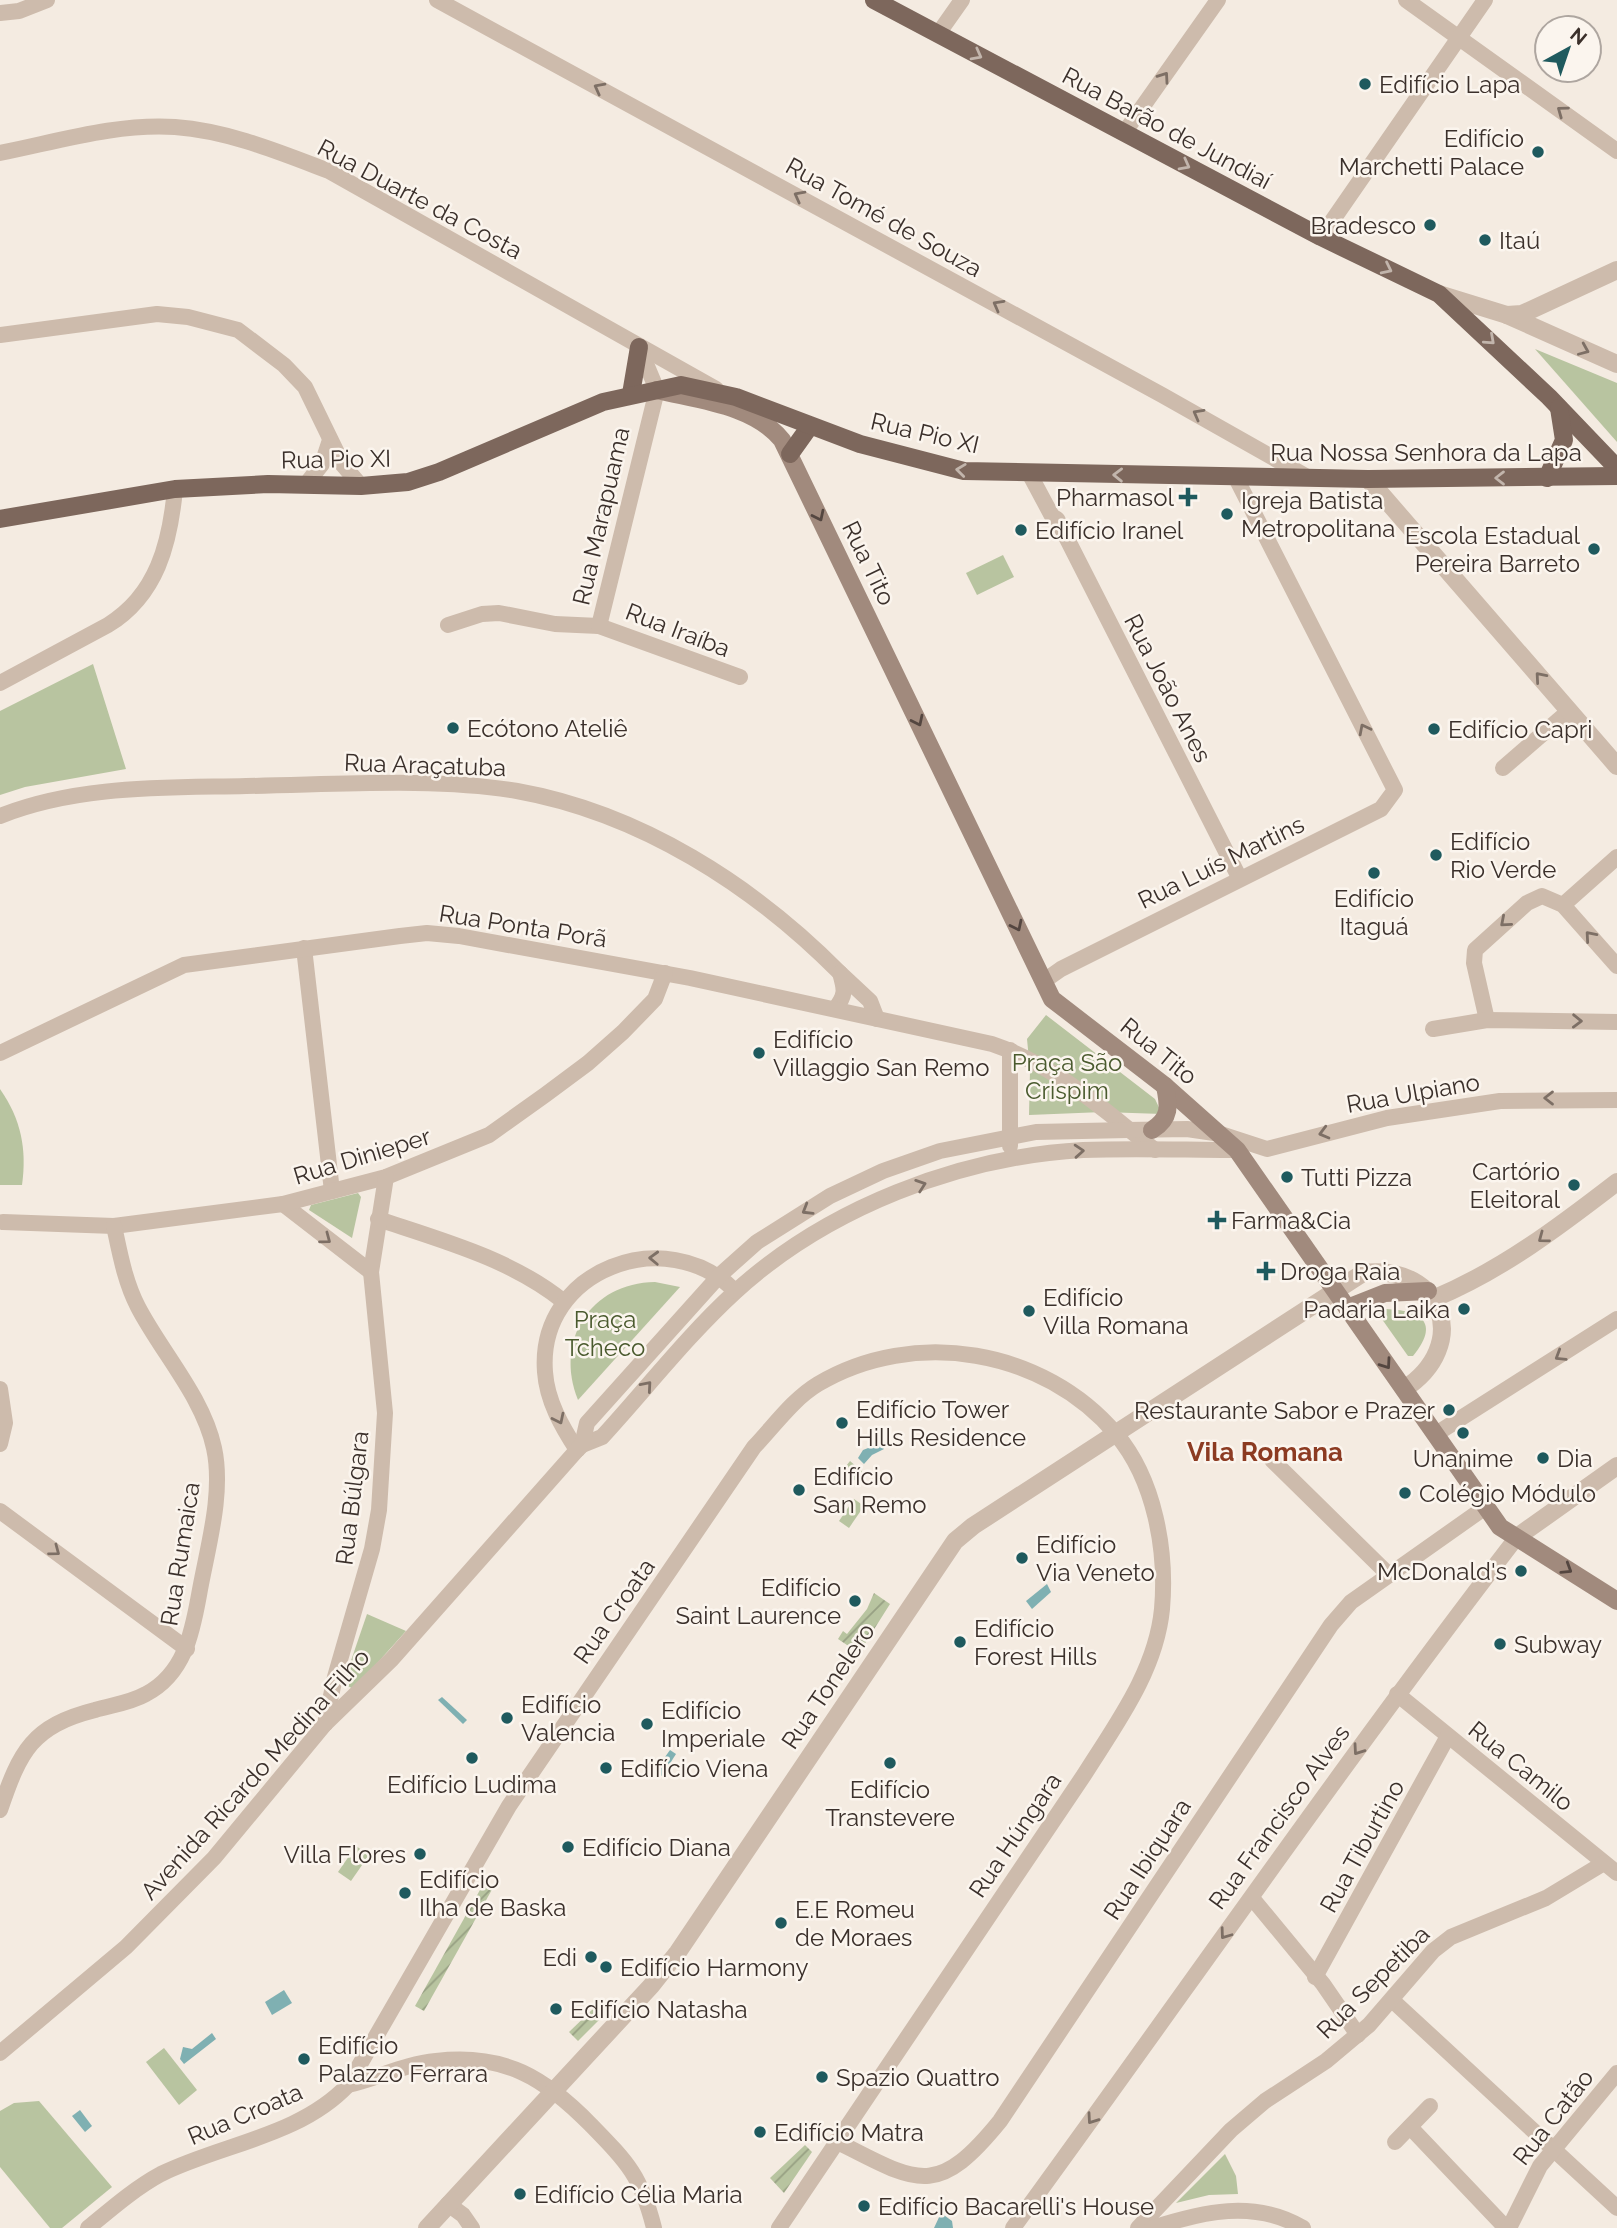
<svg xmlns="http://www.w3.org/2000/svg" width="1617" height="2228" viewBox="0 0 1617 2228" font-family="Raleway,sans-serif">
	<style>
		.green { fill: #b8c4a0 }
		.garden { fill: url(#garden-furrows) }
		.water { fill: #7fb0b2 }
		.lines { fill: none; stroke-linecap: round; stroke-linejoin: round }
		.minor { stroke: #cdbbac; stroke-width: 16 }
		.tertiary { stroke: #cdbbac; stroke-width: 18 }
		.secondary { stroke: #a18a7d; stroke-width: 18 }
		.primary { stroke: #7d675c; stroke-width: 18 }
		.oneway { stroke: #c2b5ac }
		.oneway2 { stroke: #7d6f65 }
		.oneway3 { stroke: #544640 }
		.poi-dot { fill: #1f5a5e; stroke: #fbf5ee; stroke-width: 2.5 }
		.labels { text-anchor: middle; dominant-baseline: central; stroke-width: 5; stroke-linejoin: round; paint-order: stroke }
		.poi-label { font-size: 24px; fill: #3b302b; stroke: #fbf5ee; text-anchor: start }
		.street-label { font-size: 24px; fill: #3b302b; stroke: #fbf5ee }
		.park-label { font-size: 24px; fill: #4a5a2e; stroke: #fbf5ee }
		.neighbourhood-label { font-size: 26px; font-weight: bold; fill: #8c3b22; stroke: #fbf5ee }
	</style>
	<defs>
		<pattern id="garden-furrows" width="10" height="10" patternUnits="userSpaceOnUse" patternTransform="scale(1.75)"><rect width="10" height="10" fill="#b8c4a0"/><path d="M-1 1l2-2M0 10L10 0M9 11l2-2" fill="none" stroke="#97a083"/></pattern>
	</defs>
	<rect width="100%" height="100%" fill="#f4ebe1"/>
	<g class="green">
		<path d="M1535,349L1617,383V442Z"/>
		<path d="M1003,555L1014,577L977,595L966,573Z"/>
		<path d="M93,664L126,769L25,787L0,795V711Z"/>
		<path d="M1046,1015L1155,1099L1162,1114L1103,1112L1029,1115L1030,1070L1027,1039Z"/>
		<path d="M0,1089C21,1119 27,1149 22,1185H0Z"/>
		<path d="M358,1193L361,1197L352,1238L309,1210L311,1205Z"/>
		<path d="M655,1282L680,1287L578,1400C554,1341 590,1283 655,1282Z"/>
		<path d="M1380,1309C1414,1309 1444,1318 1413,1356H1408L1379,1315Z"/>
		<path d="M850,1461L866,1475L859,1484L843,1470Z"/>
		<path d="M854,1499L864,1506L849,1528L839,1521Z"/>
		<path d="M367,1614L406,1631L354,1689L343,1684Z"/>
		<path d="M356,1846L369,1855L351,1881L338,1872Z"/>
		<path d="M164,2048L197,2090L179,2105L146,2062Z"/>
		<path d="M39,2101L112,2187L62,2228H50L0,2167V2111L14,2103Z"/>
		<path d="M1225,2154L1236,2176L1238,2194L1209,2195L1176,2203Z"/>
	</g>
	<g class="garden">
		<path d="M874,1593L890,1604L859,1653L838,1639L843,1631L847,1634L867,1609Z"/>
		<path d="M485,1881L494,1886L424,2011L415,2006Z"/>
		<path d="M596,2006L604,2015L578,2041L569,2032Z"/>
		<path d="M805,2145L812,2152L784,2193L770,2178Z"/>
	</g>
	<g class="water">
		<path d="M881,1443L884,1449L872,1455L864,1464L858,1458L863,1450Z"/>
		<path d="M1047,1584L1051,1592L1032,1609L1026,1601Z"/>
		<path d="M442,1697L467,1720L463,1724L438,1700Z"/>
		<path d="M670,1750L676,1754L662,1776L655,1771Z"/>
		<path d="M284,1990L292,2003L272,2015L265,2002Z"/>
		<path d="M212,2033L216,2039L184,2064L180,2059L183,2047L192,2049Z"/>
		<path d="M80,2110L92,2126L85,2132L72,2116Z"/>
		<path d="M941,2213L952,2221L953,2228H934Z"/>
	</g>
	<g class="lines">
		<g class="minor">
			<path d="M437,0L1162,395L1309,478"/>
			<path d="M1406,0L1617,151"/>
			<path d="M0,13L19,11L47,0"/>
			<path d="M938,34L962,0"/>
			<path d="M1124,133L1218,0"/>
			<path d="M0,153C56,142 117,123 175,127C229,131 279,152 329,171L716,389"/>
			<path d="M1321,237L1485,0"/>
			<path d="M0,335L157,314L188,317L238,330L284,365L305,387L343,465L361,486"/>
			<path d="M1029,473L1052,516L1057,519L1239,877"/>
			<path d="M307,483L322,464L330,440"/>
			<path d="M448,625L482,614L499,613L555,624L599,626L740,677"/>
			<path d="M599,626L657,390L639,347"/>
			<path d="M0,683L108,625C157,595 170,543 175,489"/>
			<path d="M1503,768L1569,711"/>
			<path d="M0,816C78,785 163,788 246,786C330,785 435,777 517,791C640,813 753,885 840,973"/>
			<path d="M1563,905L1617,857"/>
			<path d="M304,948L332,1191"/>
			<path d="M1044,981L1061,969L1381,809L1395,790L1235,476"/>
			<path d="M835,1009C846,995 845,990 840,973L870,1001L877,1019"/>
			<path d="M1487,1020L1474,963L1475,950L1527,903L1542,896L1563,905L1617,966"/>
			<path d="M1433,1029L1487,1020L1617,1022"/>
			<path d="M1010,1050V1146"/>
			<path d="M0,1053L184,965L400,936L427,933L459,936L690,978L992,1044C1057,1066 1102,1109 1155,1150"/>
			<path d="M283,1204L371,1272"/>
			<path d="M378,1219C441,1240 511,1259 563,1301"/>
			<path d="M3,1222L114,1226L283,1204L386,1177L489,1135L545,1095L588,1063L623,1032L655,999L665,973"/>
			<path d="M0,1389L5,1423L0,1444"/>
			<path d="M1436,1434L1617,1319"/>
			<path d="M582,1445L602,1437C646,1389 687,1336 735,1292C827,1208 959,1157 1083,1150C1134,1148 1186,1150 1237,1150"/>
			<path d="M577,1450C562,1427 547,1401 545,1372C537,1269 667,1222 735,1291"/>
			<path d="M1272,1460L1388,1574"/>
			<path d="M0,1511L187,1649"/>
			<path d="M1397,1694L1617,1873"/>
			<path d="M325,1724L335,1677L372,1549L379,1510L385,1413L371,1272L386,1177"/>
			<path d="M0,1810C20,1751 32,1726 95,1710C112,1705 130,1703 146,1694C184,1674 192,1634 199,1595C207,1549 224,1494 214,1448C203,1397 162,1353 138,1307C125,1282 120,1254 114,1226"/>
			<path d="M1252,1898L1323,1984L1358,2035"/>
			<path d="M1315,1977L1448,1736"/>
			<path d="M1392,2000L1617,2208"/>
			<path d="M0,2053L126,1947L214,1858L325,1724L392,1659L577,1450L582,1445L587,1423L720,1275L757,1242L830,1196L883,1171L940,1151L1036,1132L1128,1130L1187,1129L1221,1134L1267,1149L1387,1118L1500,1101L1617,1100"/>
			<path d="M348,2085C378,2078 405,2064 436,2061C505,2053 545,2078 591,2125C628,2163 641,2176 654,2228"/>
			<path d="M1410,2127L1506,2228"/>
			<path d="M836,2141C917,2182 936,2200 1000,2121L1331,1625L1351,1602L1487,1506"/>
			<path d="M1395,2142L1430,2106"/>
			<path d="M448,2204L463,2215L472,2228"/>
			<path d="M88,2228C111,2209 135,2188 161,2174C222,2144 300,2136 348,2085L509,1806L754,1447C774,1426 793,1399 818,1384C914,1327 1044,1349 1116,1434C1155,1480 1167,1551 1162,1609C1156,1671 1116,1724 1084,1775L779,2228"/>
			<path d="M1013,2228C1181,1998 1343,1763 1517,1537"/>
			<path d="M1138,2228L1231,2130L1265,2101L1326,2061L1369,2025L1433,1951L1451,1937L1546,1898L1604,1863"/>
			<path d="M1152,2228C1202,2212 1254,2199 1303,2228"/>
			<path d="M1509,2228L1540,2166L1617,2073"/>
		</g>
		<g class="tertiary">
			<path d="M1439,294L1507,315L1617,364"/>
			<path d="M1507,315L1522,314L1617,270"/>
			<path d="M1368,479L1617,766"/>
			<path d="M1435,1298C1502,1270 1560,1226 1617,1182"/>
			<path d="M1517,1537L1617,1466"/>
			<path d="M427,2228L651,1986L678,1952L955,1541L973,1526L1363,1273C1444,1263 1471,1346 1404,1389"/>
		</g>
		<g class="secondary">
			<path d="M657,390C698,400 754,405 782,440L1052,999L1165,1086L1237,1150L1500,1527L1617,1601"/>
			<path d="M1152,1130C1171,1118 1169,1106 1165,1086"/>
			<path d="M1347,1308L1385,1293L1428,1291"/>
		</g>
		<g class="primary">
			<path d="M874,0L1321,237L1439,294L1549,397L1617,468"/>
			<path d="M631,394L639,347"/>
			<path d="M790,454L810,426"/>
			<path d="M1547,478L1564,440L1559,408"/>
			<path d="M0,519L175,489L268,484L361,486L408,482L439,472L603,402L681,385L736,397L860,444L964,471L1368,479L1617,476"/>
		</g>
	</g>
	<defs><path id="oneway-chevron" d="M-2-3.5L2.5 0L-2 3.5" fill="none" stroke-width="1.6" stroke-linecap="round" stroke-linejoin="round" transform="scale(1.75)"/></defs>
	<g class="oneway">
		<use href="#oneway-chevron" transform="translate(977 55) rotate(28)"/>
		<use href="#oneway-chevron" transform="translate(1185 165) rotate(28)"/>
		<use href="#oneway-chevron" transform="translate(1387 269) rotate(26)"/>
		<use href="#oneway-chevron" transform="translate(1490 340) rotate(42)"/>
		<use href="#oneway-chevron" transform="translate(961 470) rotate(-173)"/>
		<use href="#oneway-chevron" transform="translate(1118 475) rotate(-179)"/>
		<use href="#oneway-chevron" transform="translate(1500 478) rotate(180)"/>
	</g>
	<g class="oneway2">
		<use href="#oneway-chevron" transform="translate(1164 77) rotate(-55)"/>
		<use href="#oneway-chevron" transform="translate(599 88) rotate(-152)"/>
		<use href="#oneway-chevron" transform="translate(1562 111) rotate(-144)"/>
		<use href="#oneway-chevron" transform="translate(799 196) rotate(-152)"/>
		<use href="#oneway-chevron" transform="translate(998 305) rotate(-151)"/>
		<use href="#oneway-chevron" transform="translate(1584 350) rotate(23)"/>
		<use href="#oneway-chevron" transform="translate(1198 414) rotate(-151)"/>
		<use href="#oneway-chevron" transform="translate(1540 677) rotate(-131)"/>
		<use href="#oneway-chevron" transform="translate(1364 729) rotate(-117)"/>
		<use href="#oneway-chevron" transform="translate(1505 922) rotate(139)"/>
		<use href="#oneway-chevron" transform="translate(1590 936) rotate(-131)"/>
		<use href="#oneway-chevron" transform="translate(1577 1021) rotate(1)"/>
		<use href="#oneway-chevron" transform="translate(1549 1098) rotate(-180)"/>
		<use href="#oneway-chevron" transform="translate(1324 1133) rotate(165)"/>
		<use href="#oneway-chevron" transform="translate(1079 1151) rotate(-4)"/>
		<use href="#oneway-chevron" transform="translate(921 1185) rotate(-19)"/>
		<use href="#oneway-chevron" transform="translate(807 1210) rotate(149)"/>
		<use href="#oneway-chevron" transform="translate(1543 1238) rotate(143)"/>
		<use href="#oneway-chevron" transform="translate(326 1239) rotate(37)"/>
		<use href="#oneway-chevron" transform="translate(654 1258) rotate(-178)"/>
		<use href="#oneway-chevron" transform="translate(1560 1356) rotate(148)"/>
		<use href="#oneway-chevron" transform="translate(647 1386) rotate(-49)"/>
		<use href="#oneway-chevron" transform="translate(559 1419) rotate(64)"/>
		<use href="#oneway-chevron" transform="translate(55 1551) rotate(37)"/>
		<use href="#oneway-chevron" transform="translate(1358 1750) rotate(125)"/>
		<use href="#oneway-chevron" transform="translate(1225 1934) rotate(126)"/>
		<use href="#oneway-chevron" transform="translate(1092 2119) rotate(125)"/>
	</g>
	<g class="oneway3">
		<use href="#oneway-chevron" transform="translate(819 516) rotate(64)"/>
		<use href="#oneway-chevron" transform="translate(918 721) rotate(64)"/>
		<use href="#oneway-chevron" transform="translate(1017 926) rotate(64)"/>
		<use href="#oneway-chevron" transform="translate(1386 1364) rotate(55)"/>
		<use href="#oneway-chevron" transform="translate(1567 1569) rotate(32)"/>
	</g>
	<g class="poi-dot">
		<circle cx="1365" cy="84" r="7"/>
		<circle cx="1538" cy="152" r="7"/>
		<circle cx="1430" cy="225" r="7"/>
		<circle cx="1485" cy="240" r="7"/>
		<path d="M1184.5 486.5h7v7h7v7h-7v7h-7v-7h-7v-7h7z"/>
		<circle cx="1227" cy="514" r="7"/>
		<circle cx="1021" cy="530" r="7"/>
		<circle cx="1594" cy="549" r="7"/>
		<circle cx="453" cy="728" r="7"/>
		<circle cx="1434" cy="729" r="7"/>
		<circle cx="1436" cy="855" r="7"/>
		<circle cx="1374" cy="873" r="7"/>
		<circle cx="759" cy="1053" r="7"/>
		<circle cx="1287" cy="1177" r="7"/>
		<circle cx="1574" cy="1185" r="7"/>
		<path d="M1213.5 1209.5h7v7h7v7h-7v7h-7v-7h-7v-7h7z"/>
		<path d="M1262.5 1260.5h7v7h7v7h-7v7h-7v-7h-7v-7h7z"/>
		<circle cx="1464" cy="1309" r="7"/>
		<circle cx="1029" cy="1311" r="7"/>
		<circle cx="1449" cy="1410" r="7"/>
		<circle cx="842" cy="1423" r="7"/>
		<circle cx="1463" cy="1433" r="7"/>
		<circle cx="1543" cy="1458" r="7"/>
		<circle cx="799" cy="1490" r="7"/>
		<circle cx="1405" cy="1493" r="7"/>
		<circle cx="1022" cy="1558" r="7"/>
		<circle cx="1521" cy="1571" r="7"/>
		<circle cx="855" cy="1601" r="7"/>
		<circle cx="960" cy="1642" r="7"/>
		<circle cx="1500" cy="1644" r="7"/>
		<circle cx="507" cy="1718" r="7"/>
		<circle cx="647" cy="1724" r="7"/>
		<circle cx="472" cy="1758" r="7"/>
		<circle cx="890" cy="1763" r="7"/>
		<circle cx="606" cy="1768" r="7"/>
		<circle cx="568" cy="1847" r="7"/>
		<circle cx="420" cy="1854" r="7"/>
		<circle cx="405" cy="1893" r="7"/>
		<circle cx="781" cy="1923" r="7"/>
		<circle cx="591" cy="1957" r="7"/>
		<circle cx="606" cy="1967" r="7"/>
		<circle cx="556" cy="2009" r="7"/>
		<circle cx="304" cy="2059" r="7"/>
		<circle cx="822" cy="2077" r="7"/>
		<circle cx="760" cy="2132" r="7"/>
		<circle cx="520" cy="2194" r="7"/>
		<circle cx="864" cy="2206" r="7"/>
	</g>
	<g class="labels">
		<g class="poi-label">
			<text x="1379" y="84">Edifício Lapa</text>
			<text x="1524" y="138" text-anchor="end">Edifício<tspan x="1524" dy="28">Marchetti Palace</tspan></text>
			<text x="1416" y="225" text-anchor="end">Bradesco</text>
			<text x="1499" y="240">Itaú</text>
			<text x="1174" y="497" text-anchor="end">Pharmasol</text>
			<text x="1241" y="500">Igreja Batista<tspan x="1241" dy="28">Metropolitana</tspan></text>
			<text x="1035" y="530">Edifício Iranel</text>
			<text x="1580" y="535" text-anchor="end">Escola Estadual<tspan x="1580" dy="28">Pereira Barreto</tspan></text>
			<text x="467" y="728">Ecótono Ateliê</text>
			<text x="1448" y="729">Edifício Capri</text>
			<text x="1450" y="841">Edifício<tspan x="1450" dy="28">Rio Verde</tspan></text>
			<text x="1374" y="898" text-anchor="middle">Edifício<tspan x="1374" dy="28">Itaguá</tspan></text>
			<text x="773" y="1039">Edifício<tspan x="773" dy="28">Villaggio San Remo</tspan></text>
			<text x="1560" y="1171" text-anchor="end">Cartório<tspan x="1560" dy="28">Eleitoral</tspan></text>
			<text x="1301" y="1177">Tutti Pizza</text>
			<text x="1231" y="1220">Farma&amp;Cia</text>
			<text x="1280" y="1271">Droga Raia</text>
			<text x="1043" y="1297">Edifício<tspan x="1043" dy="28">Villa Romana</tspan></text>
			<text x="1450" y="1309" text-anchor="end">Padaria Laika</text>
			<text x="856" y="1409">Edifício Tower<tspan x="856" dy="28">Hills Residence</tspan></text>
			<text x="1435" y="1410" text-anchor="end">Restaurante Sabor e Prazer</text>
			<text x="1463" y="1458" text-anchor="middle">Unanime</text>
			<text x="1557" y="1458">Dia</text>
			<text x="813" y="1476">Edifício<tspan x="813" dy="28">San Remo</tspan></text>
			<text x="1419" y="1493">Colégio Módulo</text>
			<text x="1036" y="1544">Edifício<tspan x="1036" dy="28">Via Veneto</tspan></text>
			<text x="1507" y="1571" text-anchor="end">McDonald's</text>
			<text x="841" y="1587" text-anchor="end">Edifício<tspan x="841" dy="28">Saint Laurence</tspan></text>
			<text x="974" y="1628">Edifício<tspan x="974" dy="28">Forest Hills</tspan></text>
			<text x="1514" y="1644">Subway</text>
			<text x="521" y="1704">Edifício<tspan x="521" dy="28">Valencia</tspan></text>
			<text x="661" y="1710">Edifício<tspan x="661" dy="28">Imperiale</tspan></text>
			<text x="620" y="1768">Edifício Viena</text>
			<text x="472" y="1784" text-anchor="middle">Edifício Ludima</text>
			<text x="890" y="1789" text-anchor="middle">Edifício<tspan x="890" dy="28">Transtevere</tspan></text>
			<text x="582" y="1847">Edifício Diana</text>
			<text x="406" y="1854" text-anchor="end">Villa Flores</text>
			<text x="419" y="1879">Edifício<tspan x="419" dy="28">Ilha de Baska</tspan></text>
			<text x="795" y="1909">E.E Romeu<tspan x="795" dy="28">de Moraes</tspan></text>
			<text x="577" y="1957" text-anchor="end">Edi</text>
			<text x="620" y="1967">Edifício Harmony</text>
			<text x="570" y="2009">Edifício Natasha</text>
			<text x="318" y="2045">Edifício<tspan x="318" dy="28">Palazzo Ferrara</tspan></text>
			<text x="836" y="2077">Spazio Quattro</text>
			<text x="774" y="2132">Edifício Matra</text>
			<text x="534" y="2194">Edifício Célia Maria</text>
			<text x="878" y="2206">Edifício Bacarelli's House</text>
		</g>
		<g class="street-label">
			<text transform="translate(1167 128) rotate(28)">Rua Barão de Jundiaí</text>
			<text transform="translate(420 199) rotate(28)">Rua Duarte da Costa</text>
			<text transform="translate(884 217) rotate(29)">Rua Tomé de Souza</text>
			<text transform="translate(925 433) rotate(13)">Rua Pio XI</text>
			<text x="1426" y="452">Rua Nossa Senhora da Lapa</text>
			<text transform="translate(336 459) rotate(-1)">Rua Pio XI</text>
			<text transform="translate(601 516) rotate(-77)">Rua Marapuama</text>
			<text transform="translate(869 563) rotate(64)">Rua Tito</text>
			<text transform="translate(678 630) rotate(21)">Rua Iraíba</text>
			<text transform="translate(1168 688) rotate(63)">Rua João Anes</text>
			<text transform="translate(425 765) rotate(2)">Rua Araçatuba</text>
			<text transform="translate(1221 862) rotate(-26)">Rua Luís Martins</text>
			<text transform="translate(523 926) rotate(9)">Rua Ponta Porã</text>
			<text transform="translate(1159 1051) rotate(39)">Rua Tito</text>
			<text transform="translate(1413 1093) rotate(-10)">Rua Ulpiano</text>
			<text transform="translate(362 1156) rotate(-17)">Rua Dinieper</text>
			<text transform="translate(352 1498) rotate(-83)">Rua Búlgara</text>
			<text transform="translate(180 1554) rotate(-81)">Rua Rumaica</text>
			<text transform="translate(614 1611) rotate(-55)">Rua Croata</text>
			<text transform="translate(828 1686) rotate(-56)">Rua Tonelero</text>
			<text transform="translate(1521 1766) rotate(39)">Rua Camilo</text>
			<text transform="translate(255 1774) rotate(-48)">Avenida Ricardo Medina Filho</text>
			<text transform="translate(1279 1817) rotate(-54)">Rua Francisco Alves</text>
			<text transform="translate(1015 1835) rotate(-56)">Rua Húngara</text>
			<text transform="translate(1362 1846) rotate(-61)">Rua Tiburtino</text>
			<text transform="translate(1147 1859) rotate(-57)">Rua Ibiquara</text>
			<text transform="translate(1373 1982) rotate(-45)">Rua Sepetiba</text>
			<text transform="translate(245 2114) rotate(-23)">Rua Croata</text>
			<text transform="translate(1553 2117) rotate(-52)">Rua Catão</text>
		</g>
		<g class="park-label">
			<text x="1067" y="1062">Praça São<tspan x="1067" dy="28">Crispim</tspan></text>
			<text x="605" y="1319">Praça<tspan x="605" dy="28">Tcheco</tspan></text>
		</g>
		<g class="neighbourhood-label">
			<text x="1265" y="1452">Vila Romana</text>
		</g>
	</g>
	<g transform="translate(1568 49) rotate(40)"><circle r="33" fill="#fbf5ee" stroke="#aea6a0" stroke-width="2"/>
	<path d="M0-5L12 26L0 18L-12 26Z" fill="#1f5a5e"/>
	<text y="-10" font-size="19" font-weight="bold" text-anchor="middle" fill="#3b302b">N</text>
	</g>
</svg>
